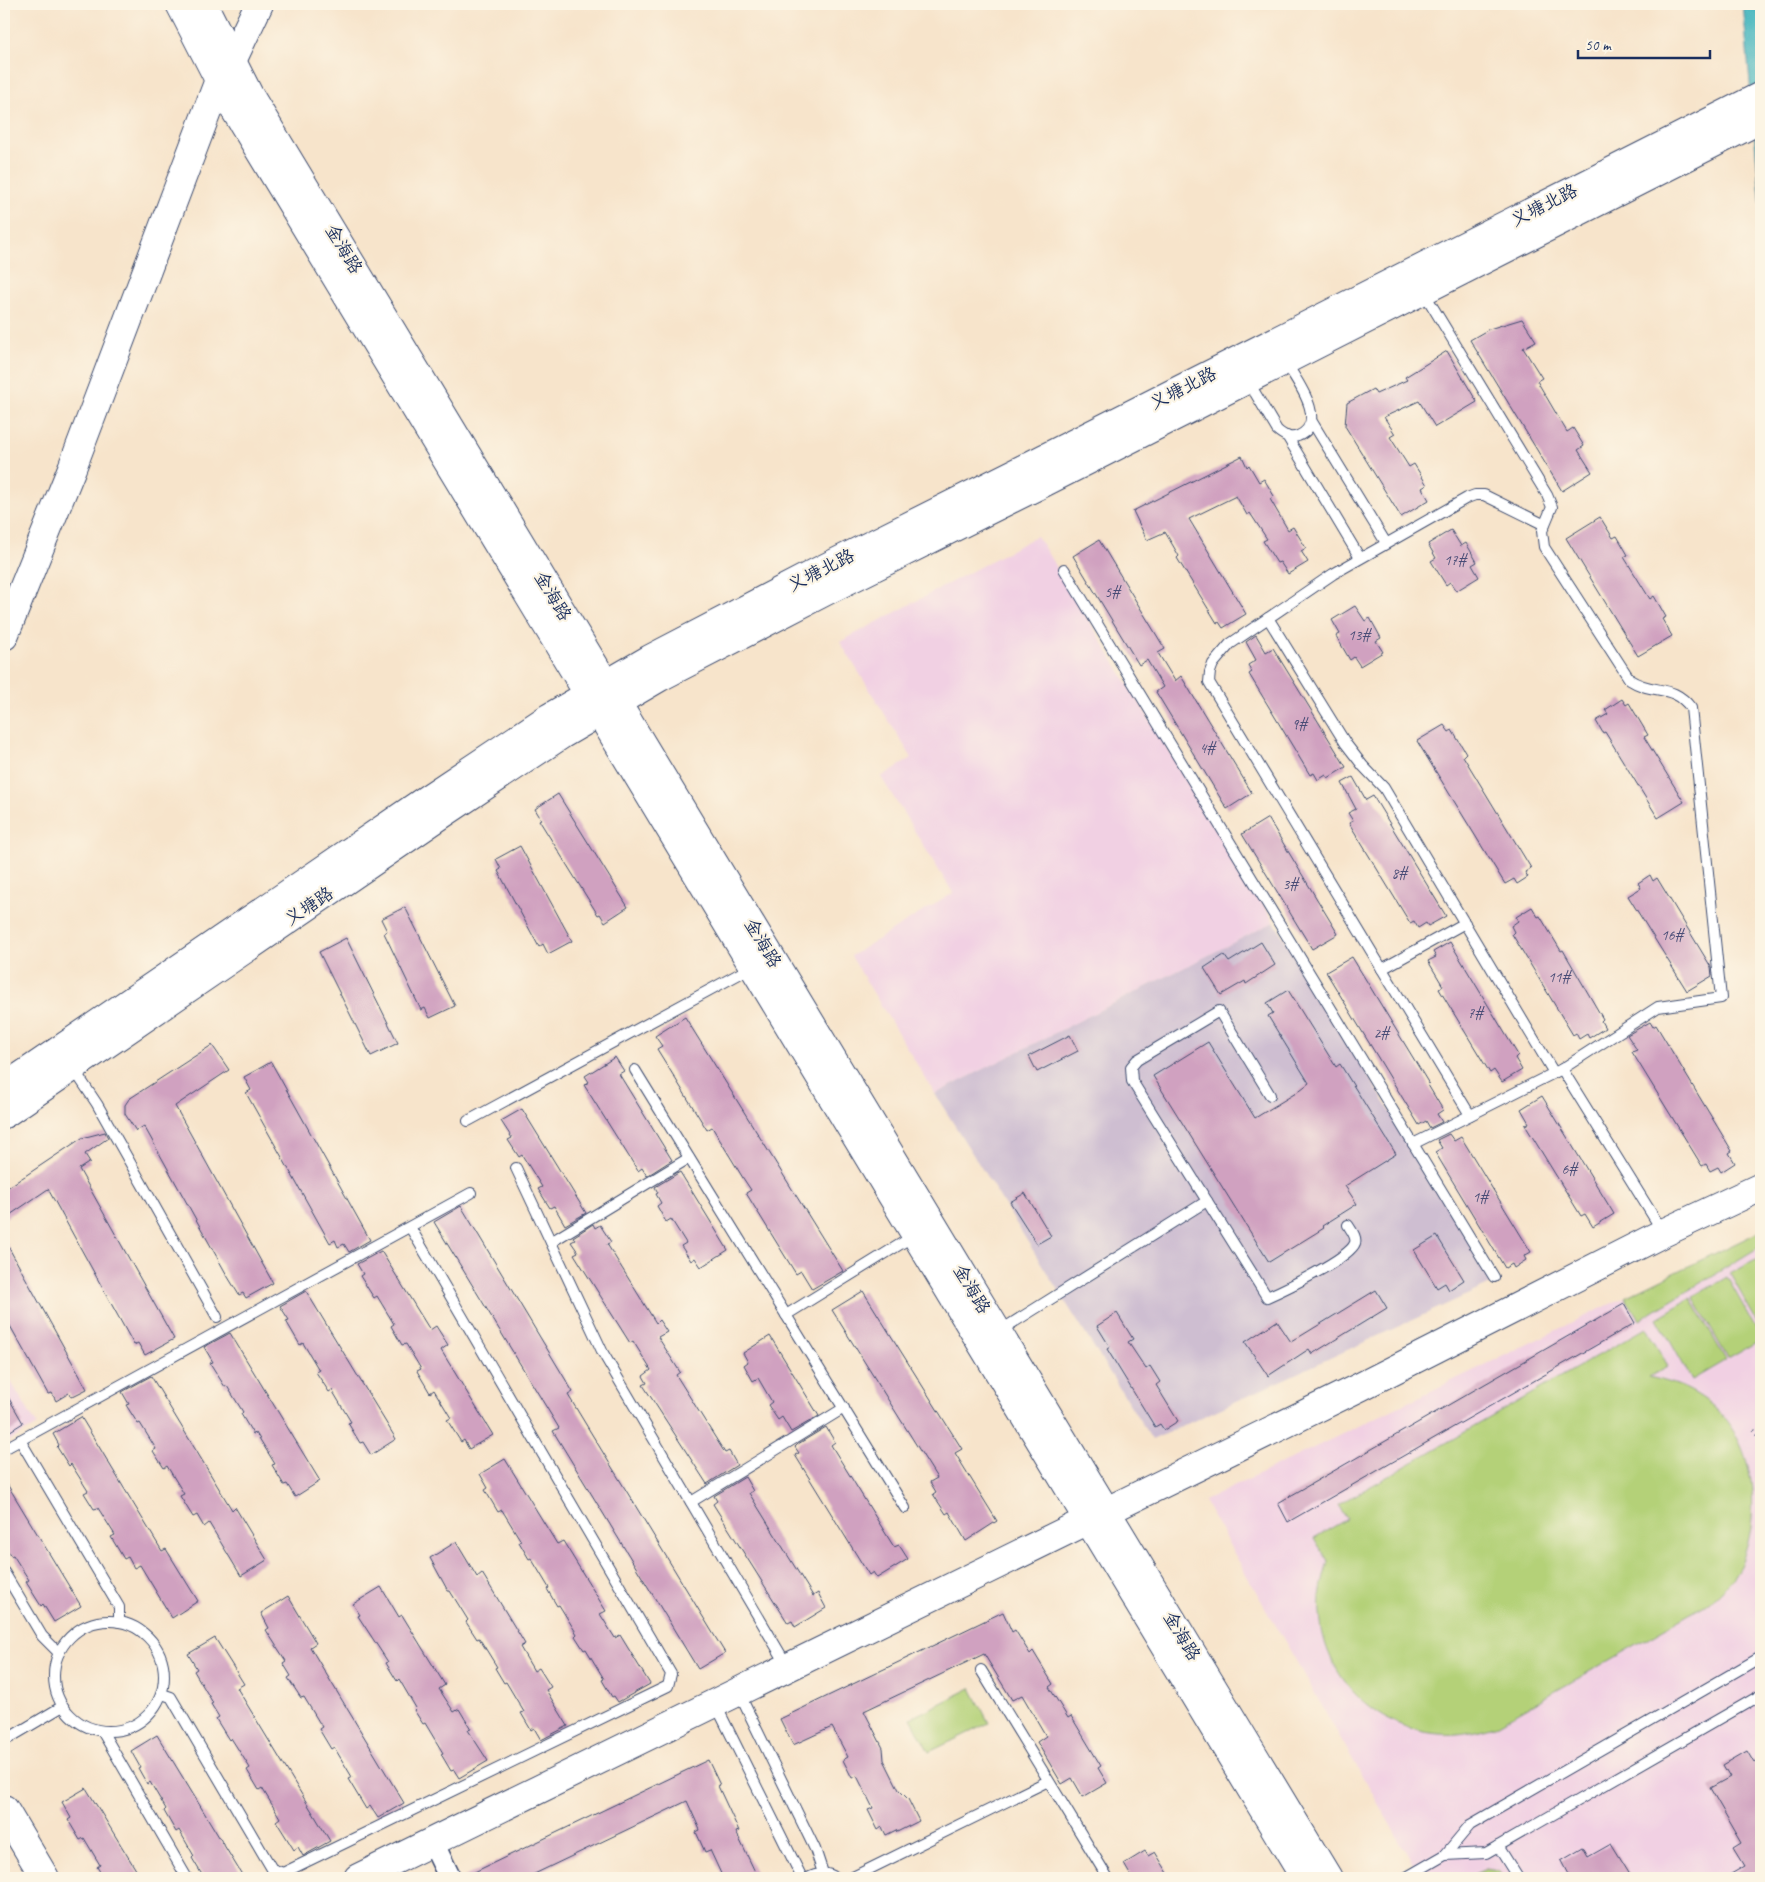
<svg xmlns="http://www.w3.org/2000/svg" width="1765" height="1882" viewBox="0 0 1765 1882" font-family="Caveat,'LXGW WenKai TC',sans-serif">
	<style>
		.built { fill: #f1d0e3 }
		.industrial { fill: #cebed1 }
		.green { fill: #b4d178; stroke: #68806b }
		.water { fill: #48b7bf; stroke: #32738e }
		.building { fill: #d0a1c0 }
		.lines { fill: none; stroke-linecap: round; stroke-linejoin: round }
		.lane-casing { stroke: #3c4a6e; stroke-width: 12 }
		.street-casing { stroke: #3c4a6e; stroke-width: 24 }
		.secondary-casing { stroke: #3c4a6e; stroke-width: 30 }
		.path { stroke: #3c4a6e; stroke-width: 3; stroke-dasharray: 1 4; stroke-linecap: butt }
		.lane { stroke: #fff; stroke-width: 10 }
		.street { stroke: #fff; stroke-width: 21 }
		.secondary { stroke: #fff; stroke-width: 28 }
		.labels { text-anchor: middle; dominant-baseline: central; stroke-width: 4.5; stroke-linejoin: round; paint-order: stroke }
		.number-label { font-size: 15px; fill: #484c76 }
		.street-label { font-size: 18px; fill: #1b2f5e; stroke: #fcf5e5 }
	</style>
	<rect width="100%" height="100%" fill="#fcf5e5"/>
	<filter id="ink" filterUnits="userSpaceOnUse"><feTurbulence type="fractalNoise" baseFrequency=".02" numOctaves="2"/><feDisplacementMap in="SourceGraphic" scale="10" xChannelSelector="R" yChannelSelector="G"/><feConvolveMatrix kernelMatrix="1 2 1 2 8 2 1 2 1" color-interpolation-filters="sRGB"/></filter>
	<filter id="wash" filterUnits="userSpaceOnUse"><feTurbulence type="fractalNoise" baseFrequency=".0096" numOctaves="4" result="noise"/><feDisplacementMap in="SourceGraphic" scale="20" xChannelSelector="R" yChannelSelector="G"/><feGaussianBlur stdDeviation="1.12" result="paint"/><feColorMatrix in="noise" values="0 0 0 0 0 0 0 0 0 0 0 0 0 0 0 0 0 1.4 0 .05"/><feComposite in="paint" operator="in"/></filter>
	<g filter="url(#wash)">
		<rect width="100%" height="100%" fill="#f7e4cb"/>
		<g class="built">
			<path d="M1037,536L1274,922L935,1094L851,956L953,893L881,777L912,758L840,642Z"/>
			<path d="M1761,1231V1878H1421L1204,1501Z"/>
			<path d="M4,1370L37,1425L4,1444Z"/>
		</g>
		<path class="industrial" d="M1274,922L1495,1282L1152,1440L935,1094Z"/>
		<g class="green">
			<path d="M1761,1231V1246L1640,1320L1625,1297Z"/>
			<path d="M1761,1257V1329L1730,1274Z"/>
			<path d="M1727,1277L1761,1337V1340L1728,1359L1693,1297Z"/>
			<path d="M1691,1298L1726,1360L1692,1380L1657,1318Z"/>
			<path d="M1646,1328L1668,1366L1649,1377C1666,1381 1681,1385 1696,1394C1754,1428 1765,1508 1740,1566C1731,1582 1719,1594 1705,1605L1495,1726C1477,1731 1458,1736 1439,1734C1376,1729 1324,1678 1320,1614C1318,1596 1323,1579 1328,1561L1314,1538L1347,1519L1338,1505Z"/>
			<path d="M971,1688L989,1723L929,1752L911,1718Z"/>
			<path d="M1486,1869L1498,1871L1505,1878H1465Z"/>
		</g>
		<path class="water" d="M1743,4H1761V210Z"/>
		<g id="blocks">
			<g class="building">
				<path d="M1522,319L1536,341L1523,348L1542,378L1537,381L1567,432L1573,428L1584,446L1578,450L1592,472L1562,491L1470,340L1489,329Z"/>
				<path d="M1447,351L1477,402L1435,427L1419,401L1384,417L1395,434L1390,437L1409,467L1414,464L1427,485L1422,488L1429,500L1401,517L1345,426L1347,403L1373,389L1376,394L1407,380L1405,377Z"/>
				<path d="M1242,456L1247,467L1249,465L1259,482L1264,479L1274,496L1270,499L1288,530L1293,527L1306,548L1301,551L1308,562L1288,574L1280,562L1277,563L1263,541L1267,539L1250,513L1247,515L1236,496L1189,519L1246,614L1223,628L1219,622L1217,623L1177,558L1179,556L1165,532L1147,540L1133,511Z"/>
				<path d="M1600,517L1613,538L1617,536L1628,555L1624,557L1650,599L1654,596L1666,617L1662,619L1672,636L1638,656L1566,538Z"/>
				<path d="M1451,530L1461,546L1466,543L1477,562L1472,565L1479,577L1456,591L1450,582L1446,585L1431,561L1436,558L1428,544Z"/>
				<path d="M1099,540L1165,649L1158,653L1175,681L1181,676L1252,793L1227,809L1156,692L1163,687L1147,660L1139,665L1073,556Z"/>
				<path d="M1355,606L1365,621L1370,618L1381,638L1376,641L1383,652L1360,666L1354,657L1350,660L1336,636L1340,634L1332,620Z"/>
				<path d="M1256,635L1266,652L1273,648L1346,767L1328,778L1326,775L1318,780L1314,773L1310,775L1249,674L1252,672L1248,665L1256,660L1246,642Z"/>
				<path d="M1622,699L1626,705L1629,703L1648,735L1644,737L1684,802L1658,818L1605,732L1603,733L1596,721L1608,714L1605,710Z"/>
				<path d="M1444,725L1449,732L1452,730L1466,753L1463,756L1531,868L1525,872L1528,877L1517,884L1514,879L1505,884L1417,741Z"/>
				<path d="M1353,777L1366,800L1373,796L1446,916L1428,926L1426,923L1418,928L1414,921L1410,923L1349,823L1353,821L1348,813L1356,809L1342,783Z"/>
				<path d="M558,794L628,907L605,922L600,914L598,915L539,820L541,819L535,809Z"/>
				<path d="M1268,818L1338,934L1312,949L1242,834Z"/>
				<path d="M520,846L572,941L548,954L543,944L539,947L498,871L501,869L496,859Z"/>
				<path d="M1650,875L1653,881L1657,878L1711,967L1712,976L1687,991L1628,896L1641,888L1638,883Z"/>
				<path d="M405,907L455,1006L430,1018L425,1008L421,1010L384,933L387,931L381,919Z"/>
				<path d="M1532,907L1538,917L1540,916L1561,951L1563,950L1603,1019L1601,1021L1605,1028L1589,1038L1587,1034L1579,1039L1576,1033L1573,1035L1512,934L1514,932L1511,926L1518,921L1516,917Z"/>
				<path d="M346,938L398,1043L371,1056L319,952Z"/>
				<path d="M1261,942L1275,965L1246,984L1245,981L1221,995L1204,968L1224,955L1229,962Z"/>
				<path d="M1450,942L1518,1055L1515,1058L1522,1070L1502,1082L1494,1070L1490,1073L1439,989L1443,986L1428,961L1436,957L1433,952Z"/>
				<path d="M1352,957L1429,1084L1428,1085L1443,1110L1437,1114L1442,1122L1430,1128L1426,1121L1419,1125L1326,972Z"/>
				<path d="M1288,990L1336,1067L1340,1064L1396,1154L1345,1186L1357,1204L1322,1226L1324,1228L1269,1262L1153,1076L1208,1042L1255,1118L1296,1093L1309,1083L1268,1016L1273,1013L1267,1003Z"/>
				<path d="M685,1017L843,1271L812,1289L801,1271L796,1274L746,1193L751,1190L743,1178L712,1127L707,1130L657,1049L662,1046L655,1036Z"/>
				<path d="M1650,1022L1653,1027L1656,1025L1732,1151L1729,1153L1735,1163L1721,1172L1718,1167L1710,1171L1706,1164L1702,1166L1632,1052L1637,1050L1627,1035Z"/>
				<path d="M1070,1035L1078,1051L1037,1072L1029,1056Z"/>
				<path d="M212,1045L229,1070L175,1106L273,1283L246,1298L243,1293L239,1295L228,1277L144,1126L136,1131L125,1114V1105L129,1099Z"/>
				<path d="M615,1057L624,1071L619,1074L672,1160L647,1176L642,1168L638,1171L584,1085L589,1082L585,1076Z"/>
				<path d="M271,1062L370,1240L349,1252L344,1244L338,1247L335,1240L330,1243L246,1093L251,1090L244,1077Z"/>
				<path d="M1542,1096L1614,1214L1593,1227L1585,1214L1581,1216L1525,1125L1529,1123L1521,1109Z"/>
				<path d="M522,1109L586,1213L565,1225L554,1206L550,1208L538,1189L542,1187L522,1155L519,1157L508,1140L512,1138L501,1121Z"/>
				<path d="M105,1132L108,1138L85,1154L90,1162L79,1169L174,1339L145,1355L138,1343L134,1345L48,1189L4,1219V1190L82,1138Z"/>
				<path d="M1449,1134L1454,1141L1461,1137L1531,1252L1524,1256L1526,1260L1514,1268L1512,1264L1505,1268L1435,1152L1442,1148L1437,1140Z"/>
				<path d="M680,1172L728,1250L701,1267L695,1258L691,1261L681,1246L686,1243L671,1219L666,1222L657,1206L661,1203L656,1194L658,1193L655,1187Z"/>
				<path d="M1025,1193L1051,1236L1037,1244L1010,1202Z"/>
				<path d="M461,1206L573,1392L568,1395L725,1653L698,1669L553,1431L559,1428L434,1222Z"/>
				<path d="M593,1224L595,1228L600,1225L611,1242L607,1244L656,1323L659,1320L667,1332L658,1337L680,1372L676,1375L725,1453L729,1451L737,1465L707,1484L643,1385L647,1383L643,1376L651,1370L633,1341L630,1343L574,1254L578,1252L571,1242L575,1240L573,1237Z"/>
				<path d="M1437,1236L1464,1280L1449,1290L1445,1283L1437,1288L1414,1250Z"/>
				<path d="M4,1239L87,1389L71,1397L69,1393L56,1401L52,1393L48,1394L4,1315Z"/>
				<path d="M381,1251L430,1330L436,1326L448,1345L441,1350L493,1435L469,1449L464,1440L461,1442L447,1420L451,1418L434,1390L430,1393L417,1371L421,1369L406,1344L402,1345L391,1326L394,1324L377,1296L374,1298L360,1276L363,1274L357,1264Z"/>
				<path d="M1376,1290L1387,1308L1312,1354L1309,1349L1268,1376L1245,1342L1277,1321L1291,1342Z"/>
				<path d="M306,1291L396,1439L371,1455L363,1442L360,1443L348,1423L351,1422L332,1390L329,1392L316,1372L319,1370L303,1343L300,1345L286,1321L289,1320L280,1306Z"/>
				<path d="M863,1291L962,1449L955,1453L997,1521L966,1541L949,1512L946,1514L933,1494L936,1492L930,1482L937,1478L832,1310Z"/>
				<path d="M1624,1304L1635,1323L1288,1522L1278,1503Z"/>
				<path d="M1117,1313L1133,1339L1128,1342L1146,1369L1150,1366L1160,1382L1156,1385L1178,1421L1164,1430L1160,1424L1155,1427L1107,1349L1110,1347L1097,1326Z"/>
				<path d="M230,1333L320,1481L295,1497L287,1484L284,1485L272,1465L275,1464L256,1433L253,1434L241,1414L243,1412L227,1386L225,1387L210,1363L213,1362L204,1347Z"/>
				<path d="M770,1336L819,1416L791,1432L782,1417L778,1420L768,1405L772,1402L758,1378L753,1381L744,1365L748,1362L743,1353Z"/>
				<path d="M151,1376L232,1510L235,1507L267,1560L241,1576L209,1523L204,1527L197,1515L193,1517L180,1496L184,1494L167,1466L164,1468L153,1451L156,1449L140,1423L138,1424L126,1405L129,1404L122,1392Z"/>
				<path d="M4,1390L23,1423L4,1435Z"/>
				<path d="M81,1417L162,1551L166,1549L198,1601L172,1618L140,1565L134,1568L128,1557L124,1559L111,1537L115,1535L98,1508L94,1509L84,1493L88,1491L71,1464L69,1466L57,1447L59,1445L53,1434Z"/>
				<path d="M826,1427L835,1442L831,1445L894,1547L899,1545L908,1559L877,1578L873,1572L869,1575L795,1455L799,1453L795,1447L798,1444Z"/>
				<path d="M505,1459L557,1544L563,1541L606,1611L600,1614L615,1638L620,1635L650,1684L618,1702L614,1696L612,1697L602,1680L604,1679L586,1649L584,1650L575,1636L577,1634L559,1605L557,1606L547,1589L549,1588L531,1558L529,1559L519,1542L521,1541L502,1510L498,1512L485,1490L488,1488L480,1474Z"/>
				<path d="M745,1477L753,1491L749,1493L813,1596L818,1593L826,1608L795,1627L792,1621L788,1623L713,1504L717,1501L714,1496Z"/>
				<path d="M4,1479L81,1606L54,1622L43,1604L41,1606L26,1582L29,1580L13,1555L11,1556L4,1545Z"/>
				<path d="M456,1542L477,1577L482,1573L525,1644L520,1647L534,1671L539,1668L551,1687L546,1690L568,1726L541,1740L534,1728L531,1730L521,1713L524,1712L506,1682L504,1683L495,1668L497,1667L479,1638L477,1639L466,1622L468,1620L450,1591H448L430,1558Z"/>
				<path d="M381,1587L399,1617L402,1615L445,1685L439,1689L454,1712L459,1709L471,1729L468,1730L488,1761L459,1778L454,1770L451,1771L441,1754L443,1753L425,1723L423,1724L414,1710L416,1708L399,1679L397,1681L386,1663L388,1662L358,1616L360,1615L353,1604Z"/>
				<path d="M288,1596L316,1643L310,1647L404,1803L378,1818L370,1806L366,1809L348,1779L352,1777L334,1747L331,1749L319,1729L322,1727L304,1697L301,1698L288,1678L291,1676L283,1663L286,1661L266,1630L269,1628L261,1613Z"/>
				<path d="M1003,1612L1012,1632L1015,1630L1030,1654L1033,1651L1053,1684L1049,1687L1068,1718L1071,1716L1101,1766L1098,1768L1107,1783L1083,1797L1072,1778L1062,1784L1037,1742L1046,1736L1022,1695L1012,1700L984,1654L864,1711L883,1748L884,1760L899,1790L908,1799L919,1821L897,1832L896,1830L886,1835L882,1827L878,1830L868,1810L873,1808L857,1776L852,1778L843,1760L848,1757L832,1727L793,1745L780,1719Z"/>
				<path d="M215,1638L244,1684L237,1688L330,1841L303,1856L298,1847L294,1850L276,1821L280,1818L262,1788L259,1790L247,1770L250,1768L231,1738L229,1740L216,1719L219,1717L211,1704L213,1703L194,1671L197,1669L188,1654Z"/>
				<path d="M157,1735L244,1878H204L192,1858L194,1856L179,1830L176,1832L164,1811L166,1809L150,1782L147,1784L138,1768L140,1767L131,1751Z"/>
				<path d="M1747,1751L1754,1763L1761,1758V1878H1724L1745,1866L1734,1848L1742,1843L1710,1788L1730,1777L1723,1765Z"/>
				<path d="M708,1760L720,1785L718,1786L739,1831L736,1832L758,1878H723L710,1850L705,1852L696,1832L700,1830L687,1801L526,1878H462Z"/>
				<path d="M86,1788L141,1878H104L97,1867L100,1865L84,1838L80,1840L68,1820L71,1818L62,1802Z"/>
				<path d="M1611,1844L1632,1878H1570L1561,1861L1583,1848L1588,1857Z"/>
				<path d="M1145,1851L1148,1856L1155,1852L1171,1878H1132L1124,1864Z"/>
			</g>
		</g>
	</g>
	<g filter="url(#ink)">
		<use href="#blocks" fill-opacity="0" stroke="#3c4a6e" stroke-width="1"/>
		<g class="lines">
			<g class="lane-casing">
				<g id="lane">
					<path d="M1248,381L1277,430C1284,436 1290,439 1298,436C1330,422 1295,379 1285,361"/>
					<path d="M1311,420L1386,543"/>
					<path d="M1287,436L1360,558"/>
					<path d="M1064,569L1494,1277"/>
					<path d="M1268,618L1346,744L1363,766L1384,788L1554,1073"/>
					<path d="M1382,969L1465,923"/>
					<path d="M73,1068L97,1104L217,1317"/>
					<path d="M1562,1069L1663,1232"/>
					<path d="M635,1070L905,1508"/>
					<path d="M1270,1095L1219,1011L1137,1060L1131,1067L1132,1081L1267,1297C1283,1290 1350,1258 1355,1243C1357,1237 1351,1230 1348,1225"/>
					<path d="M1470,1115L1209,682L1210,672L1213,664L1230,644L1333,574L1467,498L1475,495H1484L1545,525"/>
					<path d="M468,1121L752,967"/>
					<path d="M1413,1144L1562,1069L1658,1007L1721,998L1691,708C1673,683 1653,695 1630,680L1544,547L1542,531L1552,507L1547,495L1423,291"/>
					<path d="M516,1168L603,1353L788,1667"/>
					<path d="M551,1242L689,1158"/>
					<path d="M786,1315L915,1235"/>
					<path d="M998,1332L1207,1201"/>
					<path d="M20,1440L119,1607V1622"/>
					<path d="M4,1449L471,1193"/>
					<path d="M691,1502L844,1408"/>
					<path d="M4,1572L42,1636L59,1653"/>
					<circle cx="109" cy="1676" r="55"/>
					<path d="M981,1670L1108,1878"/>
					<path d="M739,1693L815,1849L823,1873"/>
					<path d="M162,1694L171,1697L272,1869L283,1873L668,1686L671,1674L410,1227"/>
					<path d="M716,1705L802,1878"/>
					<path d="M102,1731L187,1878"/>
					<path d="M4,1741L63,1706"/>
					<path d="M1498,1846L1518,1878"/>
					<path d="M1445,1855L1486,1853L1761,1695"/>
					<path d="M808,1878C817,1873 828,1872 836,1878"/>
					<path d="M851,1878L1048,1781"/>
					<path d="M1405,1878L1445,1855L1470,1825L1761,1657"/>
				</g>
			</g>
			<g class="street-casing">
				<path id="street" d="M432,1841L450,1878"/>
			</g>
			<g class="secondary-casing">
				<g id="secondary">
					<path d="M180,4L232,105L1305,1878"/>
					<path d="M203,4L249,95L1328,1878"/>
					<path d="M232,61L259,4"/>
					<path d="M4,636L72,468L219,80"/>
					<path d="M4,1088L427,799L550,717L650,659L817,572L1027,467L1761,96"/>
					<path d="M4,1114L438,817L561,735L660,677L826,591L1037,486L1761,119"/>
					<path d="M4,1809L45,1878"/>
					<path d="M358,1878L1360,1387L1663,1233L1761,1187"/>
				</g>
			</g>
			<path class="path" d="M1754,1430L1761,1442"/>
			<use href="#lane" class="lane"/>
			<use href="#street" class="street"/>
			<use href="#secondary" class="secondary"/>
		</g>
	</g>
	<g class="labels">
		<g class="number-label">
			<text x="1455" y="560">17#</text>
			<text x="1112" y="592">5#</text>
			<text x="1359" y="635">13#</text>
			<text x="1299" y="724">9#</text>
			<text x="1207" y="748">4#</text>
			<text x="1399" y="873">8#</text>
			<text x="1290" y="884">3#</text>
			<text x="1672" y="935">16#</text>
			<text x="1559" y="977">11#</text>
			<text x="1475" y="1013">7#</text>
			<text x="1381" y="1033">2#</text>
			<text x="1569" y="1169">6#</text>
			<text x="1480" y="1197">1#</text>
		</g>
		<g class="street-label">
			<text transform="translate(1544 205) rotate(-27)">义塘北路</text>
			<text transform="translate(344 249) rotate(59)">金海路</text>
			<text transform="translate(1183 388) rotate(-27)">义塘北路</text>
			<text transform="translate(821 570) rotate(-27)">义塘北路</text>
			<text transform="translate(553 596) rotate(59)">金海路</text>
			<text transform="translate(309 906) rotate(-34)">义塘路</text>
			<text transform="translate(763 943) rotate(59)">金海路</text>
			<text transform="translate(972 1289) rotate(59)">金海路</text>
			<text transform="translate(1182 1636) rotate(59)">金海路</text>
		</g>
	</g>
	<rect width="1765" height="1882" fill="none" stroke="#fcf5e5" stroke-width="20"/>
	<path d="M1578 50v8h132v-8" fill="none" stroke="#1b2f5e" stroke-width="2.5"/>
	<text x="1585" y="50" font-size="15" fill="#1b2f5e" stroke="#fcf5e5" stroke-width="4" paint-order="stroke">50 m</text>
</svg>
